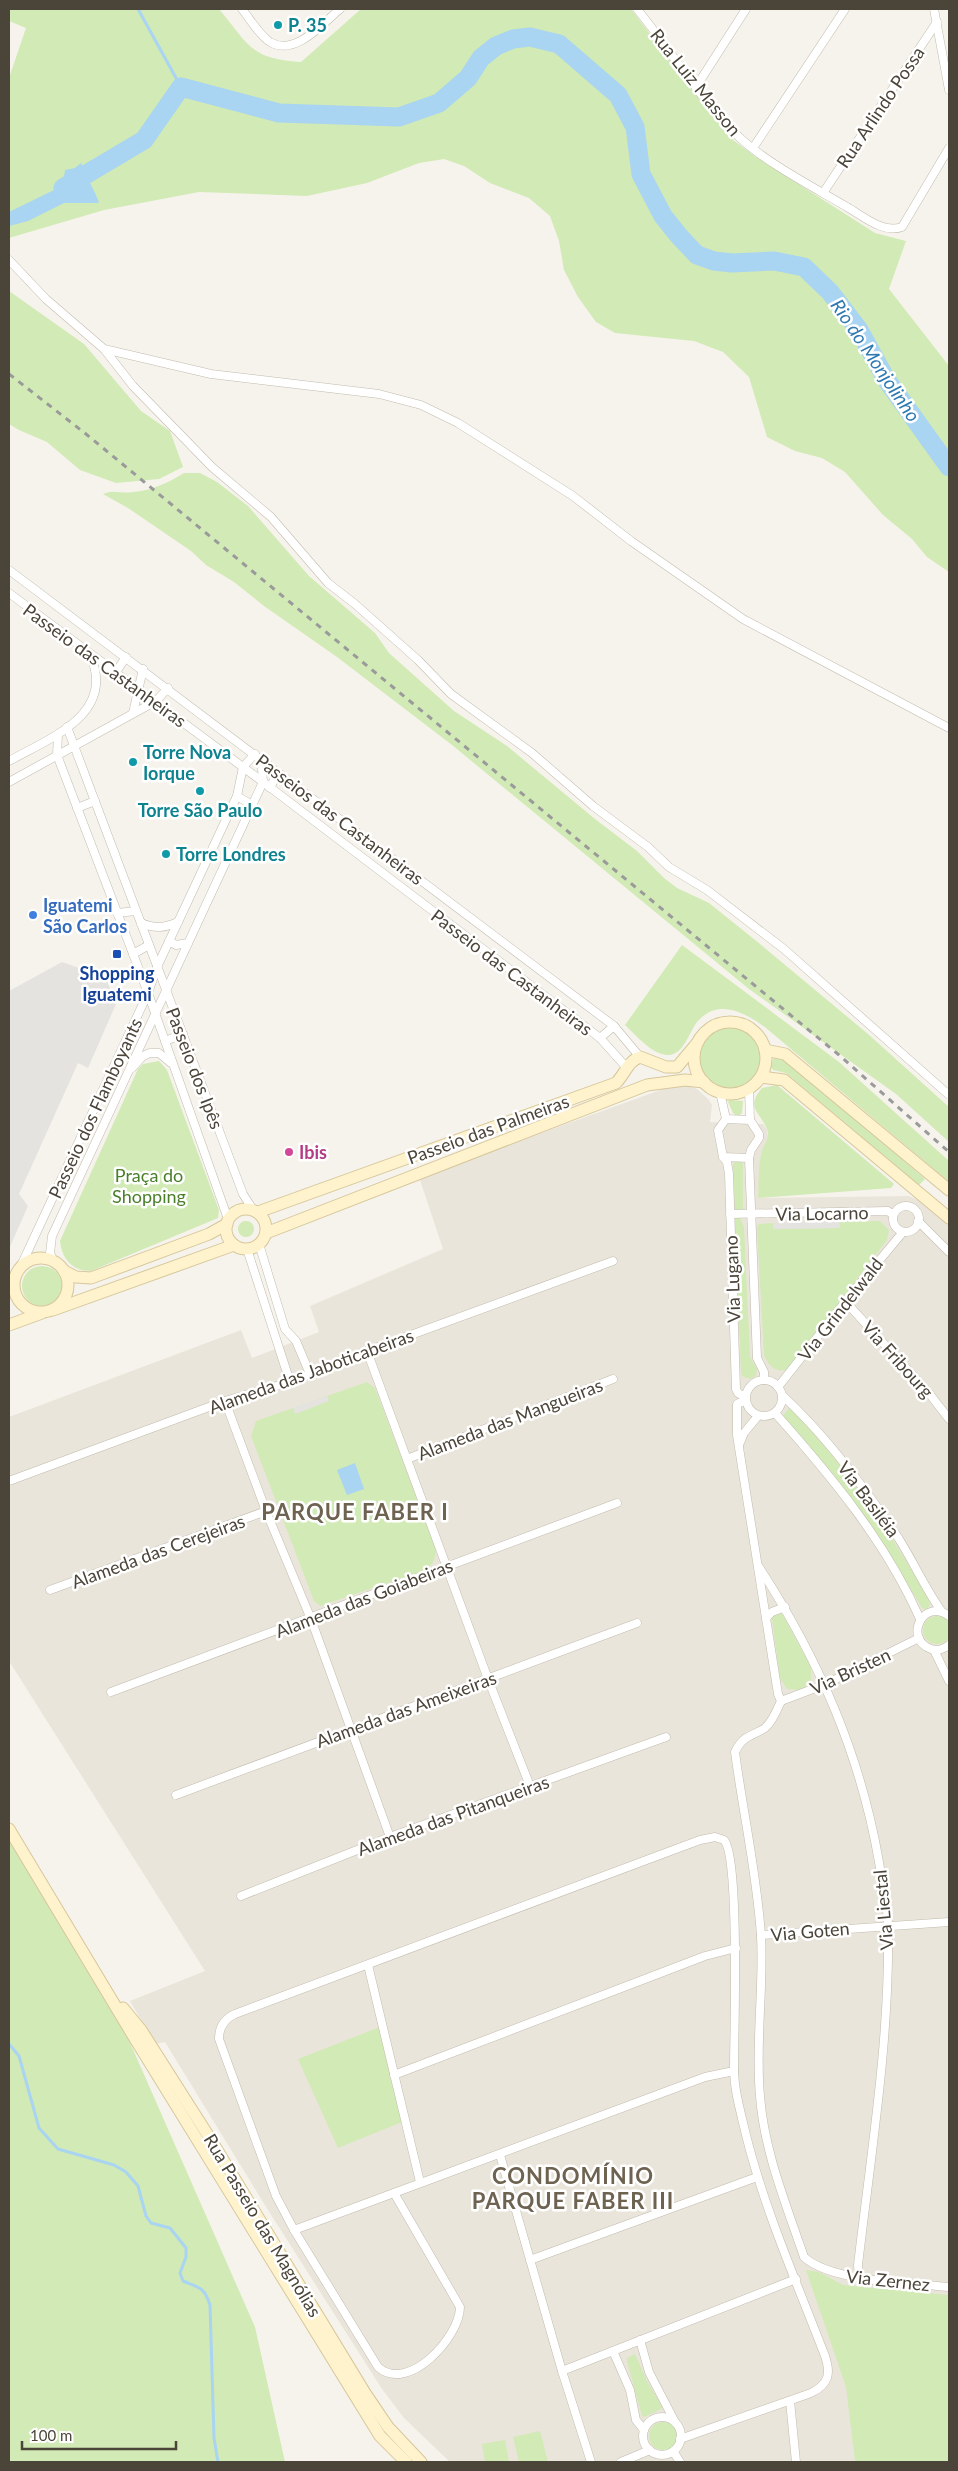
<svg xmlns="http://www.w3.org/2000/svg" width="958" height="2471" viewBox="0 0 958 2471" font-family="Lato,sans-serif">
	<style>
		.residential { fill: #eae5da }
		.green { fill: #d2eab5 }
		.parking { fill: #e5e3e0 }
		.water { fill: #a9d4f2 }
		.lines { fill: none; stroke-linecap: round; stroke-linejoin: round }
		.stream { stroke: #a9d4f2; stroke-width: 3 }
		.river { stroke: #a9d4f2; stroke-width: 19 }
		.street-casing { stroke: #c2bbae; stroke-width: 9 }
		.secondary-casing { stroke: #d6c79b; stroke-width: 13 }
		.street { stroke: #fff; stroke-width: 8 }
		.secondary { stroke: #fff3cd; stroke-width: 11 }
		.rail { stroke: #9a9a9a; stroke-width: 3; stroke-dasharray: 6 6; stroke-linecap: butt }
		.culture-dot { fill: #0f9aa8; stroke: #fff; stroke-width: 2 }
		.shop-dot { fill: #3f7fe0; stroke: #fff; stroke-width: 2 }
		.transit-dot { fill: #1a4fb4; stroke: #fff; stroke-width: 2 }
		.hotel-dot { fill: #d1479c; stroke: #fff; stroke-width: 2 }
		.labels { text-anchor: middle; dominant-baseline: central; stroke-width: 5; stroke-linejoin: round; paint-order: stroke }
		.culture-label { font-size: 18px; font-weight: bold; fill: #0d838f; stroke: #fff; text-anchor: start }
		.street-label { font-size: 18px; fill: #4b4439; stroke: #fff }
		.shop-label { font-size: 18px; font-weight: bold; fill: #366cbe; stroke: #fff; text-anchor: start }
		.transit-label { font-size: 18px; font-weight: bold; fill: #164399; stroke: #fff }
		.hotel-label { font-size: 18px; font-weight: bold; fill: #b23c85; stroke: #fff; text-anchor: start }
		.park-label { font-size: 18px; fill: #4a7f2a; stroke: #fff }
		.water-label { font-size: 19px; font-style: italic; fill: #2e7ab2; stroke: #fff }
		.district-label { font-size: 22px; font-weight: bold; letter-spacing: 1px; fill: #6e6250; stroke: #fff }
	</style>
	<rect width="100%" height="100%" fill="#f6f3ec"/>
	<path class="residential" d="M680,1083L697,1089L708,1099L712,1105L710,1122L763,1124L767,1129L768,1137L761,1154L758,1198L909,1196L931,1206L949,1225V2372L847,2387L855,2462H686L674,2452L677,2462H450L404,2418L382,2389L268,2210L165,2042L155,2044L130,2001L205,1971L9,1661V1417L241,1330L252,1358L319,1332L310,1306L443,1249L419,1177Z"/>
	<g class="green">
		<path d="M9,9H219C249,45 250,59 301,62L361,9H631L694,92L733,140L756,157L875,233L906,241L889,289L949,366V572L927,557L912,539L883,515L845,472L822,458L795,451L767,437L749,377L723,352L694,341L615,333L596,322L578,297L564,270L559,241L550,216L529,198L490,183L464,166L444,159L419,163L367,183L307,196L199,192L104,210L9,238V78L26,28L9,21Z"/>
		<path d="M9,291L84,344L141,411L170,431L183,467L159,479L116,483L80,470L47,442L19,430L9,424Z"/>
		<path d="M184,473H200L217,482L248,506L309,576L375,633L389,653L454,711L507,746L595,819L637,851L664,878L677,888L709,903L760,944L868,1034L949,1107V1142L896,1094L749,989L452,745L337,657L264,606L234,582L206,565L191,551L128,508L103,494C114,489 121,494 133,492C150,491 170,482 184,473Z"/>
		<path d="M682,945L839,1062L949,1161V1182L766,1028C746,1013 718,997 697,1022C689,1032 684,1055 668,1055C652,1055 636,1035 625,1025Z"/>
		<circle cx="730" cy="1057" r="31"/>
		<path d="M776,1057L792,1065L925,1179L919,1185L786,1073L773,1070L771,1067L773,1059Z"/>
		<path d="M159,1061L167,1070L219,1210L218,1218L91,1271C72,1271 62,1259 60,1241L138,1069L143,1064Z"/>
		<path d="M777,1085L894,1184L891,1188L758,1198C759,1184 758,1169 761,1155C762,1146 771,1138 767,1129C760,1112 745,1108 762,1088Z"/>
		<path d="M730,1100L743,1101L742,1113L738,1117L733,1113L728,1102Z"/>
		<path d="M735,1161H740L743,1164V1212L735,1210L733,1165Z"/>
		<path d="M735,1218H740L744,1227L750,1357L757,1369L756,1376L750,1379L742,1376L741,1372Z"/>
		<path d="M880,1221L889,1230L887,1240L788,1369C776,1374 768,1365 764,1355L757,1227L759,1224L773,1223L774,1229L839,1228V1222Z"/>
		<circle cx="246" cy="1229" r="8"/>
		<circle cx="42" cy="1286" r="20"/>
		<path d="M367,1382L375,1388L435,1546C437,1556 434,1563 426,1570L320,1606L314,1601L251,1436L256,1421Z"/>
		<path d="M790,1407C845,1465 888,1529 928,1598L930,1604L927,1610L922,1608C882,1539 837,1475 782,1417Z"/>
		<path d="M779,1613L783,1615L811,1667V1681L801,1690L787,1689L780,1678L772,1619L773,1615Z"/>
		<circle cx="937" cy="1630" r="14"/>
		<path d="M9,1829L106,1988L255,2327L285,2462H9Z"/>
		<path d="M380,2027L402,2122L338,2148L298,2059Z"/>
		<path d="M806,2270L819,2272L843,2285L949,2295V2462H855L846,2387Z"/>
		<path d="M635,2354L647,2381L663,2408L644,2417L642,2416L627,2361V2358Z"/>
		<circle cx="663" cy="2436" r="14"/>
		<path d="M540,2431L548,2462H519L513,2437Z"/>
		<path d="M505,2440L509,2462H485L482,2444Z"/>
	</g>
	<g class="parking">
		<path d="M62,962L102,976L108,982L111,993L119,997L88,1068L78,1063L19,1194L28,1206L9,1249V991Z"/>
		<path d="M839,1222L840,1228L773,1229V1223Z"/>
		<path d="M327,1396L329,1401L295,1414L293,1408Z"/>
	</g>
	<g class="water">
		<path d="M81,163C86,178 94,188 99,203H64L28,221L9,226V212L54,190L58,184L57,181L64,177L65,170L75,168Z"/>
		<path d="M355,1463L364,1489L347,1495L337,1470Z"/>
	</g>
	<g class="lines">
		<g class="stream">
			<path d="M138,9L181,87"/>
			<path d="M9,2044L19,2056L39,2128L58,2149L114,2165L126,2172L138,2186L146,2216L151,2223L170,2228L186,2248V2257L180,2273L183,2281C200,2288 204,2287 210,2305L214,2438L218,2462"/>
		</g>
		<path class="river" d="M63,188L144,140L181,87L279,113L399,117L439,103L468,78L481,58L496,46L513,39L530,37L559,44L618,95L635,127L641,174L663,216L679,236L697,255L714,261L732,263L774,261L804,267L830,292L859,330L886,379L949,467"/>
		<g class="street-casing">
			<g id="street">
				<path d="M242,9C250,19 259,35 270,42C295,57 323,23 340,9"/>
				<path d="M637,9C670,49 701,101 739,137C765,162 815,188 847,207C863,216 883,234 902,227L949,148"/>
				<path d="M934,9L949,90"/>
				<path d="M696,87L746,9"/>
				<path d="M753,148L845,9"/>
				<path d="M823,193L937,22"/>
				<path d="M9,260L46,299L104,349L211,374L379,394L421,405L458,423L573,496L631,541L743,619L949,728"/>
				<path d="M104,349L133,386L212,467L271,517L328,583L355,604L418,660L451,694L532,753L593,806L648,847L669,867L707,890L784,949L949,1095"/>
				<path d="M9,570L614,1026L640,1057"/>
				<path d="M9,593L263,782L600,1038L627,1068"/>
				<path d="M116,672L126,657"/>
				<path d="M133,713L143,669"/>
				<path d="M67,727L243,1194L253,1210"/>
				<path d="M58,734L57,755L148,993L228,1219"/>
				<path d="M9,761C50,738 117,714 90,655"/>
				<path d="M9,782L156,701L168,688"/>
				<path d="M270,788L274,780L282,775"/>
				<path d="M237,796L252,805"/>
				<path d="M77,808L95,801"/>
				<path d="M117,913L136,911"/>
				<path d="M141,923C156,929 164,928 178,922"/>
				<path d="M169,941L176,945L188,943"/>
				<path d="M133,954L149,945"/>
				<path d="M600,1038L614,1026"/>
				<path d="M165,1041L183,1034"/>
				<path d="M132,1068L143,1056L150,1053H159L171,1063"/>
				<path d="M749,1089L750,1120"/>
				<path d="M720,1092L726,1119L718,1130L723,1157L749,1158L751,1150L759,1138V1134L750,1120L726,1119"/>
				<path d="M723,1157L727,1162L729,1174L736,1389L738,1393L745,1397"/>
				<path d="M749,1158L757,1358L764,1372V1380"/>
				<circle cx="906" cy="1219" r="13"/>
				<path d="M730,1214L888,1211L893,1215"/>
				<path d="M918,1221L949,1252"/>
				<path d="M259,1244L285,1329L296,1341L310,1374"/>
				<path d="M247,1249L290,1382"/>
				<path d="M54,1262L50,1253L52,1236L263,782L262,769L268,764"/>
				<path d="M19,1270L148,993L157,967L237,796L243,767L255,754"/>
				<path d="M845,1301L928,1392L949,1419"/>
				<path d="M367,1351L488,1679L530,1786"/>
				<circle cx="764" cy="1398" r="18"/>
				<path d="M778,1387L853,1292L903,1232"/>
				<path d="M783,1396C827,1437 866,1489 899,1539C914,1563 926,1590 942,1612"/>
				<path d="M746,1400L737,1404V1435L778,1694L781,1701"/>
				<path d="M225,1401L266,1511L311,1619L390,1837"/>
				<path d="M775,1413C831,1476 886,1542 920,1619"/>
				<path d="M739,1445L744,1433L758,1416"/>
				<path d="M407,1459L613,1379"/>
				<path d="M9,1481L225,1401L290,1382L367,1351L613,1261"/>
				<path d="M759,1567C819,1660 860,1753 879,1862C882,1883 888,1905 888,1926C890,2039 871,2153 858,2265L859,2277"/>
				<path d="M50,1590L266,1511"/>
				<path d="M949,1616C923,1597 903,1639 931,1649C937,1651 944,1649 949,1645"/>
				<path d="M766,1618L772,1612L785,1607"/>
				<path d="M934,1650L949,1681"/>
				<path d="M111,1692L617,1503"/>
				<path d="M781,1701C777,1710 773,1721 765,1728C751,1737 743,1735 735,1752C743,1813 757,1874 761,1936C764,1989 755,2043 760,2096C764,2151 786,2204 804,2257C831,2282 911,2283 949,2287"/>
				<path d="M781,1701L826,1684L919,1638"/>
				<path d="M176,1795L637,1623"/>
				<path d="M241,1896L390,1837L666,1737"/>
				<path d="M761,1935L949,1922"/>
				<path d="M368,1965L420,2182"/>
				<path d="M394,2075L705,1956L736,1948"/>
				<path d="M500,2155L562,2371L591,2462"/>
				<path d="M394,2193L460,2307C460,2337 408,2394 378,2367L294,2230L276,2196L219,2039C219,2027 224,2019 235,2014L700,1840L715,1837L724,1840C740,1857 734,2035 734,2068C734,2091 741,2113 746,2135C765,2211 797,2283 825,2356C831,2374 829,2384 811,2393L680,2439"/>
				<path d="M294,2230C431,2179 568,2129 705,2077L734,2071"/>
				<path d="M530,2260L757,2177"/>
				<path d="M640,2340L649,2372L675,2422"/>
				<path d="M613,2351L630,2390L636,2420L644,2430"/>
				<path d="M562,2371L796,2279"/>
				<path d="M790,2401L796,2462"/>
				<circle cx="662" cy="2436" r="19"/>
				<path d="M673,2451L680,2462"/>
				<path d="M621,2462L650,2450"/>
			</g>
		</g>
		<g class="secondary-casing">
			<g id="secondary">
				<circle cx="730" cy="1058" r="36"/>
				<path d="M765,1050L785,1054L949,1190"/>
				<path d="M761,1077L784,1080L949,1218"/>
				<circle cx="246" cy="1229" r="20"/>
				<path d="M258,1212L616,1083C625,1074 628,1061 640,1057L666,1067H677L698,1042"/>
				<path d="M266,1233L647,1085L685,1080L704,1082"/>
				<circle cx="41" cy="1285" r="27"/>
				<path d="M64,1271L76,1277L91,1278L209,1234L227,1224"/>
				<path d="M53,1310L234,1245"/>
				<path d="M9,1325L42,1313"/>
				<path d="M9,1829L137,2042L380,2436L406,2462"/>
				<path d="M123,2008L141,2030L211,2140L365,2393L388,2427L421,2462"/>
			</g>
		</g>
		<use href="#street" class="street"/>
		<use href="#secondary" class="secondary"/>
		<path class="rail" d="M9,374L86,434L839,1055L949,1152"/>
	</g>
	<g class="culture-dot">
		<circle cx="278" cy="25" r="5"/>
		<circle cx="133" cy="762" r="5"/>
		<circle cx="200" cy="791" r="5"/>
		<circle cx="166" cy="854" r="5"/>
	</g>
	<circle class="shop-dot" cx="33" cy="915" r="5"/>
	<rect class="transit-dot" x="112" y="949" width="10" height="10" rx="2.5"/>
	<circle class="hotel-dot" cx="289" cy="1152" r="5"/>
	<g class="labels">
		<g class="culture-label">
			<text x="288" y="25">P. 35</text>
			<text x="143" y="752">Torre Nova<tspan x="143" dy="21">Iorque</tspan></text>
			<text x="200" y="810" text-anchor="middle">Torre São Paulo</text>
			<text x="176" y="854">Torre Londres</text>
		</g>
		<g class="street-label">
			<text transform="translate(696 82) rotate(51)">Rua Luiz Masson</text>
			<text transform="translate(880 107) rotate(-56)">Rua Arlindo Possa</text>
			<text transform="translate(105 665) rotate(36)">Passeio das Castanheiras</text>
			<text transform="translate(340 819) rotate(37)">Passeios das Castanheiras</text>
			<text transform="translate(512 972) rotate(37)">Passeio das Castanheiras</text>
			<text transform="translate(195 1068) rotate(69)">Passeio dos Ipês</text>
			<text transform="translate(95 1108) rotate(-65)">Passeio dos Flamboyants</text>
			<text transform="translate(488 1129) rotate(-20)">Passeio das Palmeiras</text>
			<text transform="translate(822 1213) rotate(-1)">Via Locarno</text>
			<text transform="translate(732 1279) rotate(-92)">Via Lugano</text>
			<text transform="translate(840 1309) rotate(-52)">Via Grindelwald</text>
			<text transform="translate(898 1359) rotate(48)">Via Fribourg</text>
			<text transform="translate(311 1371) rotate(-20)">Alameda das Jaboticabeiras</text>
			<text transform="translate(510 1419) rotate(-21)">Alameda das Mangueiras</text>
			<text transform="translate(869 1499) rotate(53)">Via Basiléia</text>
			<text transform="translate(158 1551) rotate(-20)">Alameda das Cerejeiras</text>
			<text transform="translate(364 1598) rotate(-21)">Alameda das Goiabeiras</text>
			<text transform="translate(850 1671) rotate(-25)">Via Bristen</text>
			<text transform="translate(406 1709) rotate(-20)">Alameda das Ameixeiras</text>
			<text transform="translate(453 1815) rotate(-20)">Alameda das Pitanqueiras</text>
			<text transform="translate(883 1910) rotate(-95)">Via Liestal</text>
			<text transform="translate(810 1931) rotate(-5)">Via Goten</text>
			<text transform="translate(263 2225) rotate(59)">Rua Passeio das Magnólias</text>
			<text transform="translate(888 2280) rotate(6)">Via Zernez</text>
		</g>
		<g class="shop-label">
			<text x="43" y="905">Iguatemi<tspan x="43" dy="21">São Carlos</tspan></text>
		</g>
		<g class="transit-label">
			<text x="117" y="973">Shopping<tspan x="117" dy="21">Iguatemi</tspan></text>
		</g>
		<g class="hotel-label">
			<text x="299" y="1152">Ibis</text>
		</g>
		<g class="park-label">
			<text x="149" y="1175">Praça do<tspan x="149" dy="21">Shopping</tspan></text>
		</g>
		<g class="water-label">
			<text transform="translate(876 360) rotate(56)">Rio do Monjolinho</text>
		</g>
		<g class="district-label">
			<text x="355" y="1511">PARQUE FABER I</text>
			<text x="573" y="2175">CONDOMÍNIO<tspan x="573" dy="25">PARQUE FABER III</tspan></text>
		</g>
	</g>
	<rect width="958" height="2471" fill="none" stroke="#4b4439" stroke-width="20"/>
	<path d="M22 2441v8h154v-8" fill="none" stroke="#4b4439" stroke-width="2.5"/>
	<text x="30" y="2441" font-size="15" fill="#4b4439" stroke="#ffffff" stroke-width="4" paint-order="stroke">100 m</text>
</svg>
